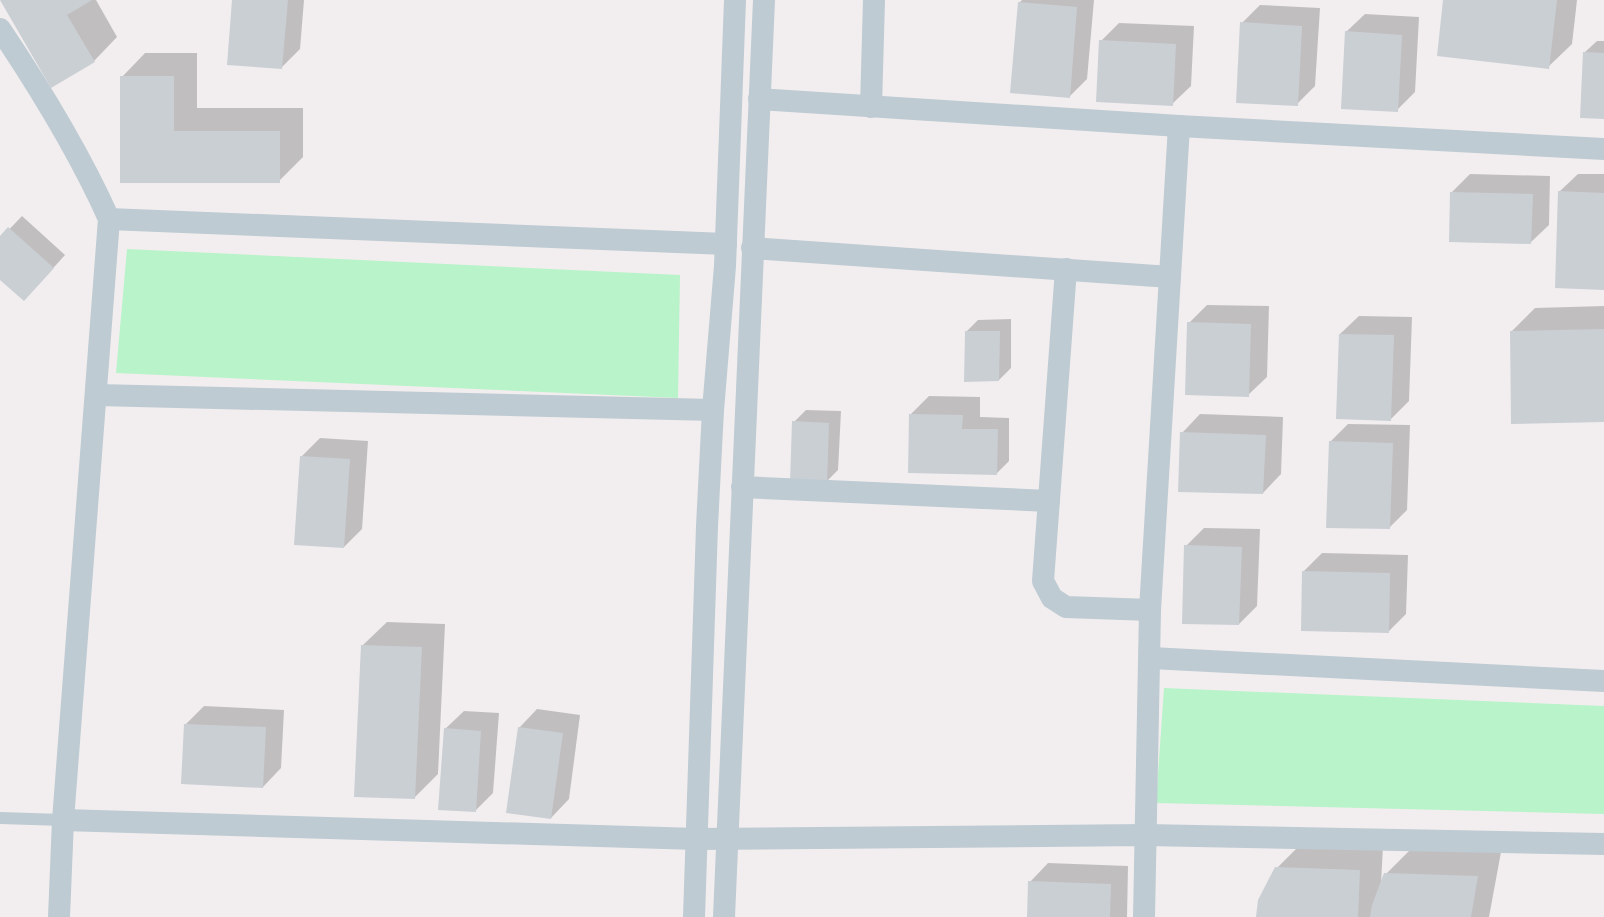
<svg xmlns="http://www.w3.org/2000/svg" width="1604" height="917" viewBox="0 0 1604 917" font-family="'Public Sans',sans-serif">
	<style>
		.green { fill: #b9f3c9 }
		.shadow { fill: #0003 }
		.building { fill: #cacfd4 }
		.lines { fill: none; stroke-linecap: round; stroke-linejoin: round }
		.service { stroke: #becbd2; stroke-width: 12 }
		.minor { stroke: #becbd2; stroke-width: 22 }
	</style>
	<rect width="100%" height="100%" fill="#f2eeef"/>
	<g class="green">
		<path d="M127,249L680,275L678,398L116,373Z"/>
		<path d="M1164,688L1604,706V814L1156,803Z"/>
	</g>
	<g class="shadow">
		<path d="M2,0H96L117,37L94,61Z"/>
		<path d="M233,0H304L300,49L282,67Z"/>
		<path d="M1022,0H1094L1087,79L1069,97L1019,3Z"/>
		<path d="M1445,0H1577L1572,44L1548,67Z"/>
		<path d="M1260,5L1320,8L1315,86L1297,104L1242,23Z"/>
		<path d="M1365,14L1419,17L1415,92L1397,110L1346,32Z"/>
		<path d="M1119,23L1194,26L1191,86L1172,104L1101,41Z"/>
		<path d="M1597,41H1604V117L1584,53Z"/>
		<path d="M145,53H197V108H303V157L279,181H122V77Z"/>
		<path d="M1470,174L1550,176L1549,225L1530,243L1452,192Z"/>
		<path d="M1578,174H1604V288L1559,192Z"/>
		<path d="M22,216L65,255L36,287L0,278V239Z"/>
		<path d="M1207,305L1269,306L1267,377L1248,395L1189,323Z"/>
		<path d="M1604,306V420L1511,332L1535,308Z"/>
		<path d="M1359,316L1412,317L1409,401L1391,419L1340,334Z"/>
		<path d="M1011,319V368L999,380L966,332L978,320Z"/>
		<path d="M929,396L980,397V417L1009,418V461L996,474L911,414Z"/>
		<path d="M806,410L841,411L838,470L826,482L794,422Z"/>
		<path d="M1200,414L1283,417L1281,474L1263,493L1182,433Z"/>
		<path d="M1348,424L1410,425L1407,510L1389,528L1330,442Z"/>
		<path d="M320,438L368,441L362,529L344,547L302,456Z"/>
		<path d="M1204,528L1260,529L1257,606L1239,624L1186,546Z"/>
		<path d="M1322,553L1408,555L1406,614L1388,632L1304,571Z"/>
		<path d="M387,622L445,624L438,774L414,798L363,645Z"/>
		<path d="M204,706L284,710L281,768L263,787L186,724Z"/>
		<path d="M537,709L580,715L569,799L551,818L519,728Z"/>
		<path d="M464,711L499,713L493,793L475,811L445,729Z"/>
		<path d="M1301,844L1383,846L1381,884L1386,874L1410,850L1501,852L1489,917H1258L1277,868Z"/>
		<path d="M1048,863L1128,866L1127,917H1028L1030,882Z"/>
	</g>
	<g class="building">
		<path d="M0,0H92L67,15L95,62L51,88Z"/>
		<path d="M232,0H288L282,69L227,65Z"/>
		<path d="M1443,0H1557L1549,69L1437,56Z"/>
		<path d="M1018,2L1077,7L1070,98L1010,93Z"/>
		<path d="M1240,22L1302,26L1298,106L1236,103Z"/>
		<path d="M1345,31L1402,35L1398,112L1341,109Z"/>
		<path d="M1099,40L1176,44L1173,106L1096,102Z"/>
		<path d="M1583,52L1604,53V119L1580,118Z"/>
		<path d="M120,76H174V131H280V183H120Z"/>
		<path d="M1558,191L1604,193V290L1555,288Z"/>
		<path d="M1450,192L1533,194L1531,244L1449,242Z"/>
		<path d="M8,227L54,268L24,301L0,280V236Z"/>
		<path d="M1187,322L1251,324L1249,397L1185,395Z"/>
		<path d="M1604,329V422L1511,424L1510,331Z"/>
		<path d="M965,331H1000L999,381L964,382Z"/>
		<path d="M1339,334L1394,335L1391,421L1336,419Z"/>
		<path d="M909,414L963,415L962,429H998L997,475L908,473Z"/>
		<path d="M792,421L829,423L827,484L790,482Z"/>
		<path d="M1180,432L1266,435L1263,494L1178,492Z"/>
		<path d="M1329,441L1393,443L1390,529L1326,528Z"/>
		<path d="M300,456L350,459L344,548L294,545Z"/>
		<path d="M1184,545L1242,547L1239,625L1182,624Z"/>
		<path d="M1302,571L1390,573L1389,633L1301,631Z"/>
		<path d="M361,645L422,647L415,799L354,797Z"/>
		<path d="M184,724L266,727L263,788L181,784Z"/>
		<path d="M518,727L563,733L551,819L506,813Z"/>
		<path d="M444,728L481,731L476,812L438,810Z"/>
		<path d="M1275,867L1360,870L1358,917H1256L1258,900Z"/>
		<path d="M1384,873L1478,876L1471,917H1370L1372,905Z"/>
		<path d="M1028,881L1111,884L1110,917H1027Z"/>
	</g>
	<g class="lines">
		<path class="service" d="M0,818L63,820"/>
		<g class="minor">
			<path d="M0,29C41,90 79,152 109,219L63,820L59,917"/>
			<path d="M759,99L1179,126L1604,149"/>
			<path d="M871,107L874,0"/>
			<path d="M109,219L726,244"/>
			<path d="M752,248L1170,277"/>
			<path d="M1066,269L1043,581L1052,598L1066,607L1150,610"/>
			<path d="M97,395L713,410"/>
			<path d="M742,487L1049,501"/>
			<path d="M1151,658L1604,681"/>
			<path d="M63,820L697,839L1146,835L1604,844"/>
			<path d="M694,917L707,526L713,410L725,266L735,0"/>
			<path d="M724,917L764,0"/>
			<path d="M1144,917L1150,610L1179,126"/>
		</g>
	</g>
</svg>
